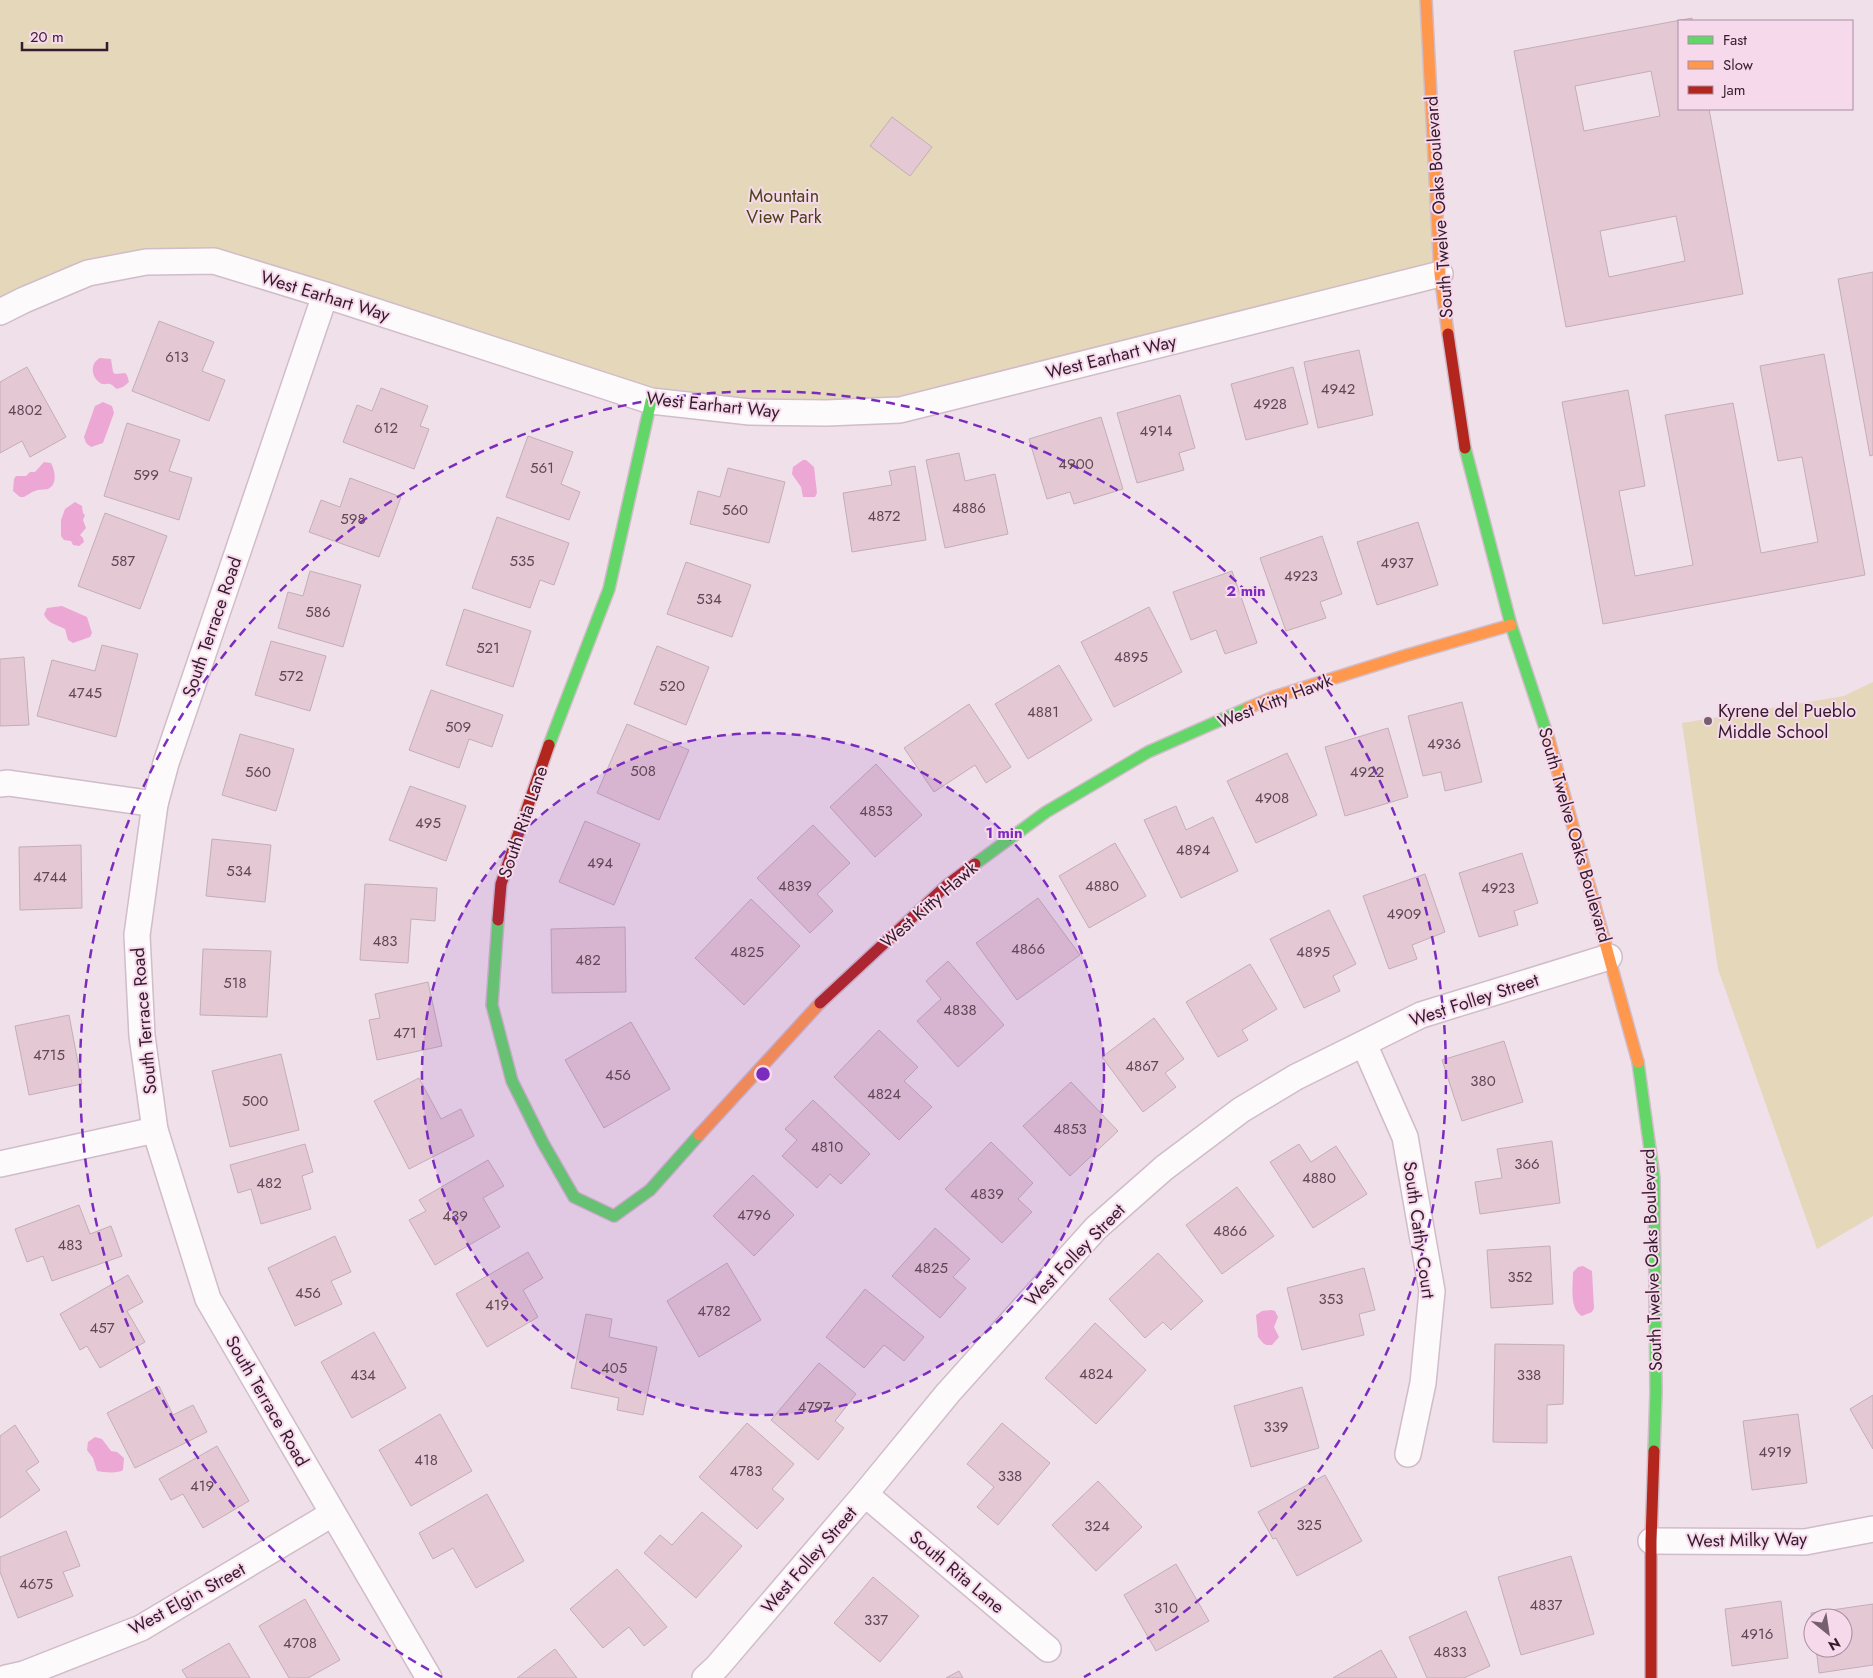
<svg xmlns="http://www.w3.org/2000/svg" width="1873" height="1678" viewBox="0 0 1873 1678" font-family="Jost,sans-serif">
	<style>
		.green { fill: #e4d7ba }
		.water { fill: #eca7d5 }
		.building { fill: #e4c9d4; stroke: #c3adb6; fill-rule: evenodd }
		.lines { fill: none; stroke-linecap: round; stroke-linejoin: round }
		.street-casing { stroke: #d1bcc9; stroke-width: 28 }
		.fast-casing { stroke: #d1bcc9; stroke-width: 14 }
		.slow-casing { stroke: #d1bcc9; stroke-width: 14 }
		.jam-casing { stroke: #d1bcc9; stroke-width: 14 }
		.street { stroke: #fdfafc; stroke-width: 25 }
		.fast { stroke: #63d668; stroke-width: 11 }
		.slow { stroke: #ff974d; stroke-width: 11 }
		.jam { stroke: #b3261e; stroke-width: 11 }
		.ring { fill: none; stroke: #7b2cbf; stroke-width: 2.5; stroke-dasharray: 9 6 }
		.poi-dot { fill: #76606f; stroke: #f7d9ec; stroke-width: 2 }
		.labels { text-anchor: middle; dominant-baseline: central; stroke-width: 4; stroke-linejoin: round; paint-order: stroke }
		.number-label { font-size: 15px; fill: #614657 }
		.park-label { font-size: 18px; fill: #4a4314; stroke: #f7d9ec }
		.street-label { font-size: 18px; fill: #351b2d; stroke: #f7d9ec }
		.poi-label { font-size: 18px; fill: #351b2d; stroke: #f7d9ec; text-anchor: start }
		.centre { fill: #7b2cbf; stroke: #f7d9ec; stroke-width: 2.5 }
		.ring-label { font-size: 15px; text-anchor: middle; font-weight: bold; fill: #7b2cbf; stroke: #f7d9ec; stroke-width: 4; stroke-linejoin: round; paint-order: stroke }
	</style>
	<rect width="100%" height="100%" fill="#f0e0ea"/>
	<g class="green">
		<path d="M0,0H1426L1440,274L900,410L651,401L214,261L146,262L0,312Z"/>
		<path d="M1873,682V1216L1817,1249L1718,969L1682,723L1844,696Z"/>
	</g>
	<g class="water">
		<path d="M100,358L111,359L113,372L115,374L125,373L127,375L129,382L123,387L117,389C115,388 113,385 110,384C106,383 103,386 99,382C91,376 90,363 100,358Z"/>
		<path d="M103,402L112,406L114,413L103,443L91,447L86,443L84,437L95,406Z"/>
		<path d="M803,460H806L814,467L817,493L815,497H803L801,487L792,474L793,467Z"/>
		<path d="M44,462L51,463C55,471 58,484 48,489C44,490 39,489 35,491C31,492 28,495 24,497H20L13,491L14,479L16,476H26L30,472H35Z"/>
		<path d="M75,502L82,506L83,513L85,515L83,520L86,528L80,535L83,538L84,542L79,546L73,545L71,541L64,540L61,536V520L65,509Z"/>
		<path d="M62,606L87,617L92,633L90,637L73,643L68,640L65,629C57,625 47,623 44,614L47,608Z"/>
		<path d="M1583,1266L1592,1271L1594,1308L1592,1312L1582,1316C1569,1310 1573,1285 1573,1272L1578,1267Z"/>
		<path d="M1271,1310L1275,1311L1278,1317L1274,1327L1279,1337L1272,1345H1266L1263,1343L1258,1337L1256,1315L1262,1311Z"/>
		<path d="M95,1437L102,1439L111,1451L117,1452L124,1458L123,1470C117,1474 104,1472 97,1471L93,1458L87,1450L88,1442Z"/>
	</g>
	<g class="building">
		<path d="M1692,18V21H1679V109H1709L1743,294L1566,327L1514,51ZM1651,71L1660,116L1584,131L1575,86ZM1676,216L1685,261L1609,277L1600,231Z"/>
		<path d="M892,117L932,147L910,176L870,146Z"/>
		<path d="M1873,272V455L1870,456L1838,279Z"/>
		<path d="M159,321L214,342L202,371L225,380L209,421L132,391Z"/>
		<path d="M1359,350L1373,415L1318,428L1304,362Z"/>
		<path d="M1824,354L1865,575L1603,624L1562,402L1628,390L1645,486L1619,491L1635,576L1693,565L1665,415L1733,403L1761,553L1818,542L1802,457L1778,461L1760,366Z"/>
		<path d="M27,367L66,437L30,457L22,441L0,453V382Z"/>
		<path d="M1293,367L1308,424L1246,440L1231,384Z"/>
		<path d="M381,388L428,406L420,426L429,429L414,469L343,442L357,405L372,411Z"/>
		<path d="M1180,395L1195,448L1179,453L1184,470L1137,483L1117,413Z"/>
		<path d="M1101,417L1123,489L1074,504L1070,492L1047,499L1029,439Z"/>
		<path d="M127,423L180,440L169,471L192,478L179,520L104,496Z"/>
		<path d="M528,436L573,452L561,484L580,492L569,520L506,497Z"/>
		<path d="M959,453L965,481L995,474L1008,534L945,548L926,460Z"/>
		<path d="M915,466L926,540L852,552L843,493L892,485L889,471Z"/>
		<path d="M728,468L785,482L769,543L690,524L698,491L720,497Z"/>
		<path d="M350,478L401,497L379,557L309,532L321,500L340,507Z"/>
		<path d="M105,513L167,536L140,609L78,586Z"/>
		<path d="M497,517L569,543L554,585L540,580L530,608L472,588Z"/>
		<path d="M1418,522L1438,585L1377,605L1357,542Z"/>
		<path d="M1322,536L1342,594L1320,602L1326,618L1286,631L1260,558Z"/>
		<path d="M686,562L751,585L732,637L667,614Z"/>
		<path d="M310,571L361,585L343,647L278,628L288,592L303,596Z"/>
		<path d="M1232,571L1257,643L1225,654L1216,630L1191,640L1173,592Z"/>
		<path d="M1149,607L1182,672L1114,707L1081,642Z"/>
		<path d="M464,609L531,631L513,687L446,665Z"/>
		<path d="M271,641L326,656L310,711L255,695Z"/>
		<path d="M102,645L138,654L116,737L37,716L52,660L95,671Z"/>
		<path d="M657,646L709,667L686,725L634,704Z"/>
		<path d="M24,657L29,725L0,726V659Z"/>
		<path d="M1059,665L1092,720L1028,759L995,704Z"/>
		<path d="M431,690L503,715L492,747L469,739L459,768L409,750Z"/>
		<path d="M1462,702L1482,782L1445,791L1441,772L1423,776L1408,716Z"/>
		<path d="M969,704L1011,767L986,783L975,765L934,792L904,748Z"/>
		<path d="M627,724L689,750L659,820L597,793Z"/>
		<path d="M1388,728L1408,797L1345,816L1325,747Z"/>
		<path d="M240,734L294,749L276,811L222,795Z"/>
		<path d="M1287,753L1317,815L1256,843L1227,781Z"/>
		<path d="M876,764L922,815L875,857L830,807Z"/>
		<path d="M410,786L466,806L446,861L389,840Z"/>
		<path d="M1176,806L1186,830L1213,817L1238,871L1181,898L1144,820Z"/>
		<path d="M585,821L640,844L614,905L559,882Z"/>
		<path d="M813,825L850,863L817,894L833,911L810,933L757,878Z"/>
		<path d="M212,839L271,845L265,902L206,896Z"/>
		<path d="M1115,843L1146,896L1089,928L1059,876Z"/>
		<path d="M81,845L82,908L20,910L19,847Z"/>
		<path d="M1522,853L1538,903L1514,911L1518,925L1479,937L1459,873Z"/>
		<path d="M1425,874L1445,932L1412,945L1417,959L1389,969L1363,896Z"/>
		<path d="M365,884L437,888L435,921L411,919L408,963L360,960Z"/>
		<path d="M1038,898L1080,955L1017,1000L976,943Z"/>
		<path d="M751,899L800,946L744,1005L695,958Z"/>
		<path d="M1329,910L1356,964L1333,976L1340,991L1304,1008L1270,939Z"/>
		<path d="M625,927L626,992L552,993L551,929Z"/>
		<path d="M203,949L271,951L267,1017L200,1015Z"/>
		<path d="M948,961L1004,1025L958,1067L917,1021L941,999L926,981Z"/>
		<path d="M1250,964L1277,1009L1242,1030L1248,1040L1218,1057L1186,1002Z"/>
		<path d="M428,982L442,1046L377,1060L369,1020L380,1018L375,994Z"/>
		<path d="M69,1015L82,1084L29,1095L15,1026Z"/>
		<path d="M1154,1018L1184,1059L1165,1073L1176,1087L1143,1112L1102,1057Z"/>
		<path d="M631,1022L670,1089L604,1128L565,1060Z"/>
		<path d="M879,1030L918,1067L904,1081L932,1107L899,1140L834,1077Z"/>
		<path d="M1504,1041L1523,1102L1462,1121L1442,1060Z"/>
		<path d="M281,1054L299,1130L230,1147L212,1071Z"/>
		<path d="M419,1078L441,1119L461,1109L474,1136L409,1169L374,1101Z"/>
		<path d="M1071,1082L1118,1131L1070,1176L1023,1126Z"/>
		<path d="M813,1100L870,1154L841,1184L830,1174L817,1188L782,1156L797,1140L785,1129Z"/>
		<path d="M1552,1141L1560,1203L1480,1214L1475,1182L1502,1178L1497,1149Z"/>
		<path d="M991,1142L1033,1183L1018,1199L1032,1212L1002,1243L945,1189Z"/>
		<path d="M305,1144L313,1172L302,1176L311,1209L261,1224L251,1189L238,1193L230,1165Z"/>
		<path d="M1299,1144L1311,1162L1336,1146L1367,1194L1313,1228L1270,1162Z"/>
		<path d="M488,1160L504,1186L483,1198L500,1227L435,1265L409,1220L426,1211L419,1200Z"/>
		<path d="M753,1175L794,1215L754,1256L713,1216Z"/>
		<path d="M1237,1187L1274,1236L1222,1274L1186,1225Z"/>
		<path d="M79,1205L90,1234L111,1226L122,1256L52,1281L43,1256L27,1262L15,1229Z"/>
		<path d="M935,1228L970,1259L953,1277L966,1288L940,1318L892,1276Z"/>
		<path d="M335,1236L351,1272L331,1281L342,1304L295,1326L268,1268Z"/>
		<path d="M1550,1246L1553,1304L1491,1308L1487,1250Z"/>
		<path d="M528,1252L543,1278L523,1290L538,1317L487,1347L456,1294Z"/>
		<path d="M1158,1253L1203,1301L1171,1330L1163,1322L1145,1338L1109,1299Z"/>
		<path d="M727,1263L761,1320L699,1357L667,1301Z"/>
		<path d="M1364,1268L1375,1310L1359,1314L1364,1335L1302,1350L1287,1288Z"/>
		<path d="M128,1275L143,1302L127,1311L145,1342L100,1368L87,1346L80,1350L60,1314Z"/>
		<path d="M865,1289L924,1337L904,1361L884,1345L864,1368L826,1337Z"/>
		<path d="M586,1314L612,1319L609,1337L657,1347L643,1415L617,1410L619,1398L571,1388Z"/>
		<path d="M1095,1323L1146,1370L1096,1424L1045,1378Z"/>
		<path d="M374,1332L406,1388L352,1418L321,1362Z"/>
		<path d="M1495,1344L1564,1345L1563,1404L1547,1405V1443L1493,1442Z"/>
		<path d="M819,1363L856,1394L835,1421L844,1428L818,1460L771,1420Z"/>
		<path d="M159,1386L173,1415L193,1405L207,1432L135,1468L107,1413Z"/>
		<path d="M1302,1387L1319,1448L1251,1467L1234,1406Z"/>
		<path d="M1873,1395V1449L1850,1409Z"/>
		<path d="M440,1414L472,1471L411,1506L379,1450Z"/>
		<path d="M1798,1414L1807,1483L1752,1490L1743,1421Z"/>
		<path d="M747,1423L794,1464L772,1489L784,1499L757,1529L699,1477Z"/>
		<path d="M1002,1423L1050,1463L998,1525L977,1507L994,1487L967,1464Z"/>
		<path d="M15,1425L39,1462L26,1471L40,1490L0,1518V1436Z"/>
		<path d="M217,1446L249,1501L203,1528L183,1494L171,1500L159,1479Z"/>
		<path d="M1325,1475L1362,1541L1297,1576L1276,1538L1273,1539L1258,1512Z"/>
		<path d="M1098,1481L1142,1527L1096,1571L1052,1525Z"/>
		<path d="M487,1494L524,1561L476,1588L453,1548L433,1559L419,1533Z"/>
		<path d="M702,1512L742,1546L696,1598L644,1553L660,1535L672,1545Z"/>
		<path d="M66,1531L80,1566L63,1572L73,1596L18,1618L0,1572V1557Z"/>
		<path d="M1571,1556L1594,1634L1521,1655L1498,1577Z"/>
		<path d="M1176,1564L1209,1621L1156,1651L1124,1595Z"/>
		<path d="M617,1569L667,1627L644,1646L629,1627L603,1648L570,1609Z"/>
		<path d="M873,1577L919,1616L880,1662L834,1623Z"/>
		<path d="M305,1599L340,1660L308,1678H289L259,1626Z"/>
		<path d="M1781,1601L1788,1658L1732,1666L1725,1609Z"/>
		<path d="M1873,1604V1665L1819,1673L1816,1648H1843V1618H1813V1627L1811,1613Z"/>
		<path d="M1466,1611L1490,1666L1464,1678H1427L1409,1637Z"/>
		<path d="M229,1643L250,1678H187L182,1670Z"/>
		<path d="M555,1649L577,1678H517Z"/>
		<path d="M1381,1650L1397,1678H1333Z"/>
		<path d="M959,1671L963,1678H946Z"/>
	</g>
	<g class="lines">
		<g class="street-casing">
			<g id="street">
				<path d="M325,295L166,763L155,804L137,935L142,1036L155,1130L208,1299L429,1678"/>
				<path d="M0,312L24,300L88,273L146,262L214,261L325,295L651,401L750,412L826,413L900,410L1440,274"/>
				<path d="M0,784L8,783L155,804"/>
				<path d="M1364,1044L1405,1137L1432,1291L1423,1383L1408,1454"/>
				<path d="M0,1164L155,1130"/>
				<path d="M865,1494L1048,1649"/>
				<path d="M1651,1541L1805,1542L1873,1529"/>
				<path d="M6,1678L24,1674L141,1628L332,1514"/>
				<path d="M705,1678L717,1667L865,1494L948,1393L1096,1228L1164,1168L1241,1110L1296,1077L1421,1015L1609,957"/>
			</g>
		</g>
		<g class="fast-casing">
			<g id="fast">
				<path d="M1465,448L1511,625L1549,740"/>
				<path d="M549,745L609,589L651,401"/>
				<path d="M975,864L1046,812L1148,752L1248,708"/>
				<path d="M498,920L492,1005L512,1081L543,1143L574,1197L614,1216L650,1190L699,1135"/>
				<path d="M1638,1062L1654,1178L1656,1392L1654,1451"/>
			</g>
		</g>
		<g class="slow-casing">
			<g id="slow">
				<path d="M1426,0L1440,274L1448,334"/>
				<path d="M1248,708L1274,697L1404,656L1511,625"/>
				<path d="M1549,740L1638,1062"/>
				<path d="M699,1135L820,1003"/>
			</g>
		</g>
		<g class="jam-casing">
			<g id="jam">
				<path d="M1448,334L1465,448"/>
				<path d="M498,920L501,884L549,745"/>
				<path d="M820,1003L947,885L975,864"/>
				<path d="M1651,1678V1541L1654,1451"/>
			</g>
		</g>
		<use href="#street" class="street"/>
		<use href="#fast" class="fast"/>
		<use href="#slow" class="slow"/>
		<use href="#jam" class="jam"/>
	</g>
	<circle cx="763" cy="1074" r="341" fill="#7b2cbf" fill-opacity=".12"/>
	<g class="ring">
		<circle cx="763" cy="1074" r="341"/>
		<path d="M442 1677A683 683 0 1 1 1084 1677"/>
	</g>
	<circle class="poi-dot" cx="1708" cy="721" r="5"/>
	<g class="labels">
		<g class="number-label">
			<text x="177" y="357">613</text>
			<text x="1338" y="389">4942</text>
			<text x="1270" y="404">4928</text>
			<text x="25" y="410">4802</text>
			<text x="386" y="428">612</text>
			<text x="1156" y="431">4914</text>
			<text x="1076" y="464">4900</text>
			<text x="542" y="468">561</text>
			<text x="146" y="475">599</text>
			<text x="969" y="508">4886</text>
			<text x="735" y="510">560</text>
			<text x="884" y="516">4872</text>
			<text x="353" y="519">598</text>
			<text x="123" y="561">587</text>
			<text x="522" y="561">535</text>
			<text x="1397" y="563">4937</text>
			<text x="1301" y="576">4923</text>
			<text x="709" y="599">534</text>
			<text x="318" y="612">586</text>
			<text x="488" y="648">521</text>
			<text x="1131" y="657">4895</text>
			<text x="291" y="676">572</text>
			<text x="672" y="686">520</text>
			<text x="85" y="693">4745</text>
			<text x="1043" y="712">4881</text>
			<text x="458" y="727">509</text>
			<text x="1444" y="744">4936</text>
			<text x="643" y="771">508</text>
			<text x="258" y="772">560</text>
			<text x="1367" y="772">4922</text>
			<text x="1272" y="798">4908</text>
			<text x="876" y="811">4853</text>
			<text x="428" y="823">495</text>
			<text x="1193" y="850">4894</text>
			<text x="600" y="863">494</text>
			<text x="239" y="871">534</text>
			<text x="50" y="877">4744</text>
			<text x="795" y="886">4839</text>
			<text x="1102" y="886">4880</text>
			<text x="1498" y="888">4923</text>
			<text x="1404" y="914">4909</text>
			<text x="385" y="941">483</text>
			<text x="1028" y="949">4866</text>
			<text x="747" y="952">4825</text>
			<text x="1313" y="952">4895</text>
			<text x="588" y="960">482</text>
			<text x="235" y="983">518</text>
			<text x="960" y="1010">4838</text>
			<text x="405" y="1033">471</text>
			<text x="49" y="1055">4715</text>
			<text x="1142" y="1066">4867</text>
			<text x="618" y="1075">456</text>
			<text x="1483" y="1081">380</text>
			<text x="884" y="1094">4824</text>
			<text x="255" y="1101">500</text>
			<text x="1070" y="1129">4853</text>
			<text x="827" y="1147">4810</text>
			<text x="1527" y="1164">366</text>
			<text x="1319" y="1178">4880</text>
			<text x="269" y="1183">482</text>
			<text x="987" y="1194">4839</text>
			<text x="754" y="1215">4796</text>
			<text x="455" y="1216">439</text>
			<text x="1230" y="1231">4866</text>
			<text x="70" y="1245">483</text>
			<text x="931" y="1268">4825</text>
			<text x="1520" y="1277">352</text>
			<text x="308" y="1293">456</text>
			<text x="1331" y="1299">353</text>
			<text x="497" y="1305">419</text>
			<text x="714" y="1311">4782</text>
			<text x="102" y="1328">457</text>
			<text x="614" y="1368">405</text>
			<text x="1096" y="1374">4824</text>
			<text x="363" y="1375">434</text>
			<text x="1529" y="1375">338</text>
			<text x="814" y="1407">4797</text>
			<text x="1276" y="1427">339</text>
			<text x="1775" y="1452">4919</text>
			<text x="426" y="1460">418</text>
			<text x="746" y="1471">4783</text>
			<text x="1010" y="1476">338</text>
			<text x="202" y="1486">419</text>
			<text x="1309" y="1525">325</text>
			<text x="1097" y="1526">324</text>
			<text x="36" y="1584">4675</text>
			<text x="1546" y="1605">4837</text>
			<text x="1166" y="1608">310</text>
			<text x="876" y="1620">337</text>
			<text x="1757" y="1634">4916</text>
			<text x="300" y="1643">4708</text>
			<text x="1450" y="1652">4833</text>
		</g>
		<g class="park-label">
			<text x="784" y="196">Mountain<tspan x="784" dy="21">View Park</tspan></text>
		</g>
		<g class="street-label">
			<text transform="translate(1439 207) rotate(-94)">South Twelve Oaks Boulevard</text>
			<text transform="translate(325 296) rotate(17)">West Earhart Way</text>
			<text transform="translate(1111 357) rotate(-14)">West Earhart Way</text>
			<text transform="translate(713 405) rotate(6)">West Earhart Way</text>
			<text transform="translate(212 627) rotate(-71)">South Terrace Road</text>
			<text transform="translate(1275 701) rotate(-21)">West Kitty Hawk</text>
			<text transform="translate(523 822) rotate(-71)">South Rita Lane</text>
			<text transform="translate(1575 835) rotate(74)">South Twelve Oaks Boulevard</text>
			<text transform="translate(929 905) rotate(-41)">West Kitty Hawk</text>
			<text transform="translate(1474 1000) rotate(-18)">West Folley Street</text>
			<text transform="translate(144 1021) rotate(-95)">South Terrace Road</text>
			<text transform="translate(1419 1230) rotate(82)">South Cathy Court</text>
			<text transform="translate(1075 1255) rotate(-46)">West Folley Street</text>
			<text transform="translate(1652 1260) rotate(-92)">South Twelve Oaks Boulevard</text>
			<text transform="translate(267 1401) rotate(60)">South Terrace Road</text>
			<text transform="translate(1747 1540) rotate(-1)">West Milky Way</text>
			<text transform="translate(809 1560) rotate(-49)">West Folley Street</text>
			<text transform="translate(957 1572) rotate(40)">South Rita Lane</text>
			<text transform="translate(187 1599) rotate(-29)">West Elgin Street</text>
		</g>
		<g class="poi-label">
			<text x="1718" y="711">Kyrene del Pueblo<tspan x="1718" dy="21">Middle School</tspan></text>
		</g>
	</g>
	<circle cx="763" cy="1074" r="8" class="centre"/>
	<g class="ring-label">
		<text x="1246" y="596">2 min</text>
		<text x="1004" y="838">1 min</text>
	</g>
	<rect x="1678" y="20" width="175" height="90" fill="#f7d9ec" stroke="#a98da0"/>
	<rect x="1688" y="36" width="25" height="8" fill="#63d668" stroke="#a98da0"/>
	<text x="1723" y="45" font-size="15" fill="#351b2d">Fast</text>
	<rect x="1688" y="61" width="25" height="8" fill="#ff974d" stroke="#a98da0"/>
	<text x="1723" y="70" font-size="15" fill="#351b2d">Slow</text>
	<rect x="1688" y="86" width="25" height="8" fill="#b3261e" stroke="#a98da0"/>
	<text x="1723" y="95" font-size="15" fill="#351b2d">Jam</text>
	<g transform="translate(1828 1633) rotate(150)"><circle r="24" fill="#f7d9ec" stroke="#a98da0"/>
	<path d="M0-4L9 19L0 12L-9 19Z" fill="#76606f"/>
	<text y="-8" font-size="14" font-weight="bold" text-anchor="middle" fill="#351b2d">N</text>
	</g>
	<path d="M22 42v8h85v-8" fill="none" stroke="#351b2d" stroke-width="2.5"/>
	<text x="30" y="42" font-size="15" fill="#351b2d" stroke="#f7d9ec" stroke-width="4" paint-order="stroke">20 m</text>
</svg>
